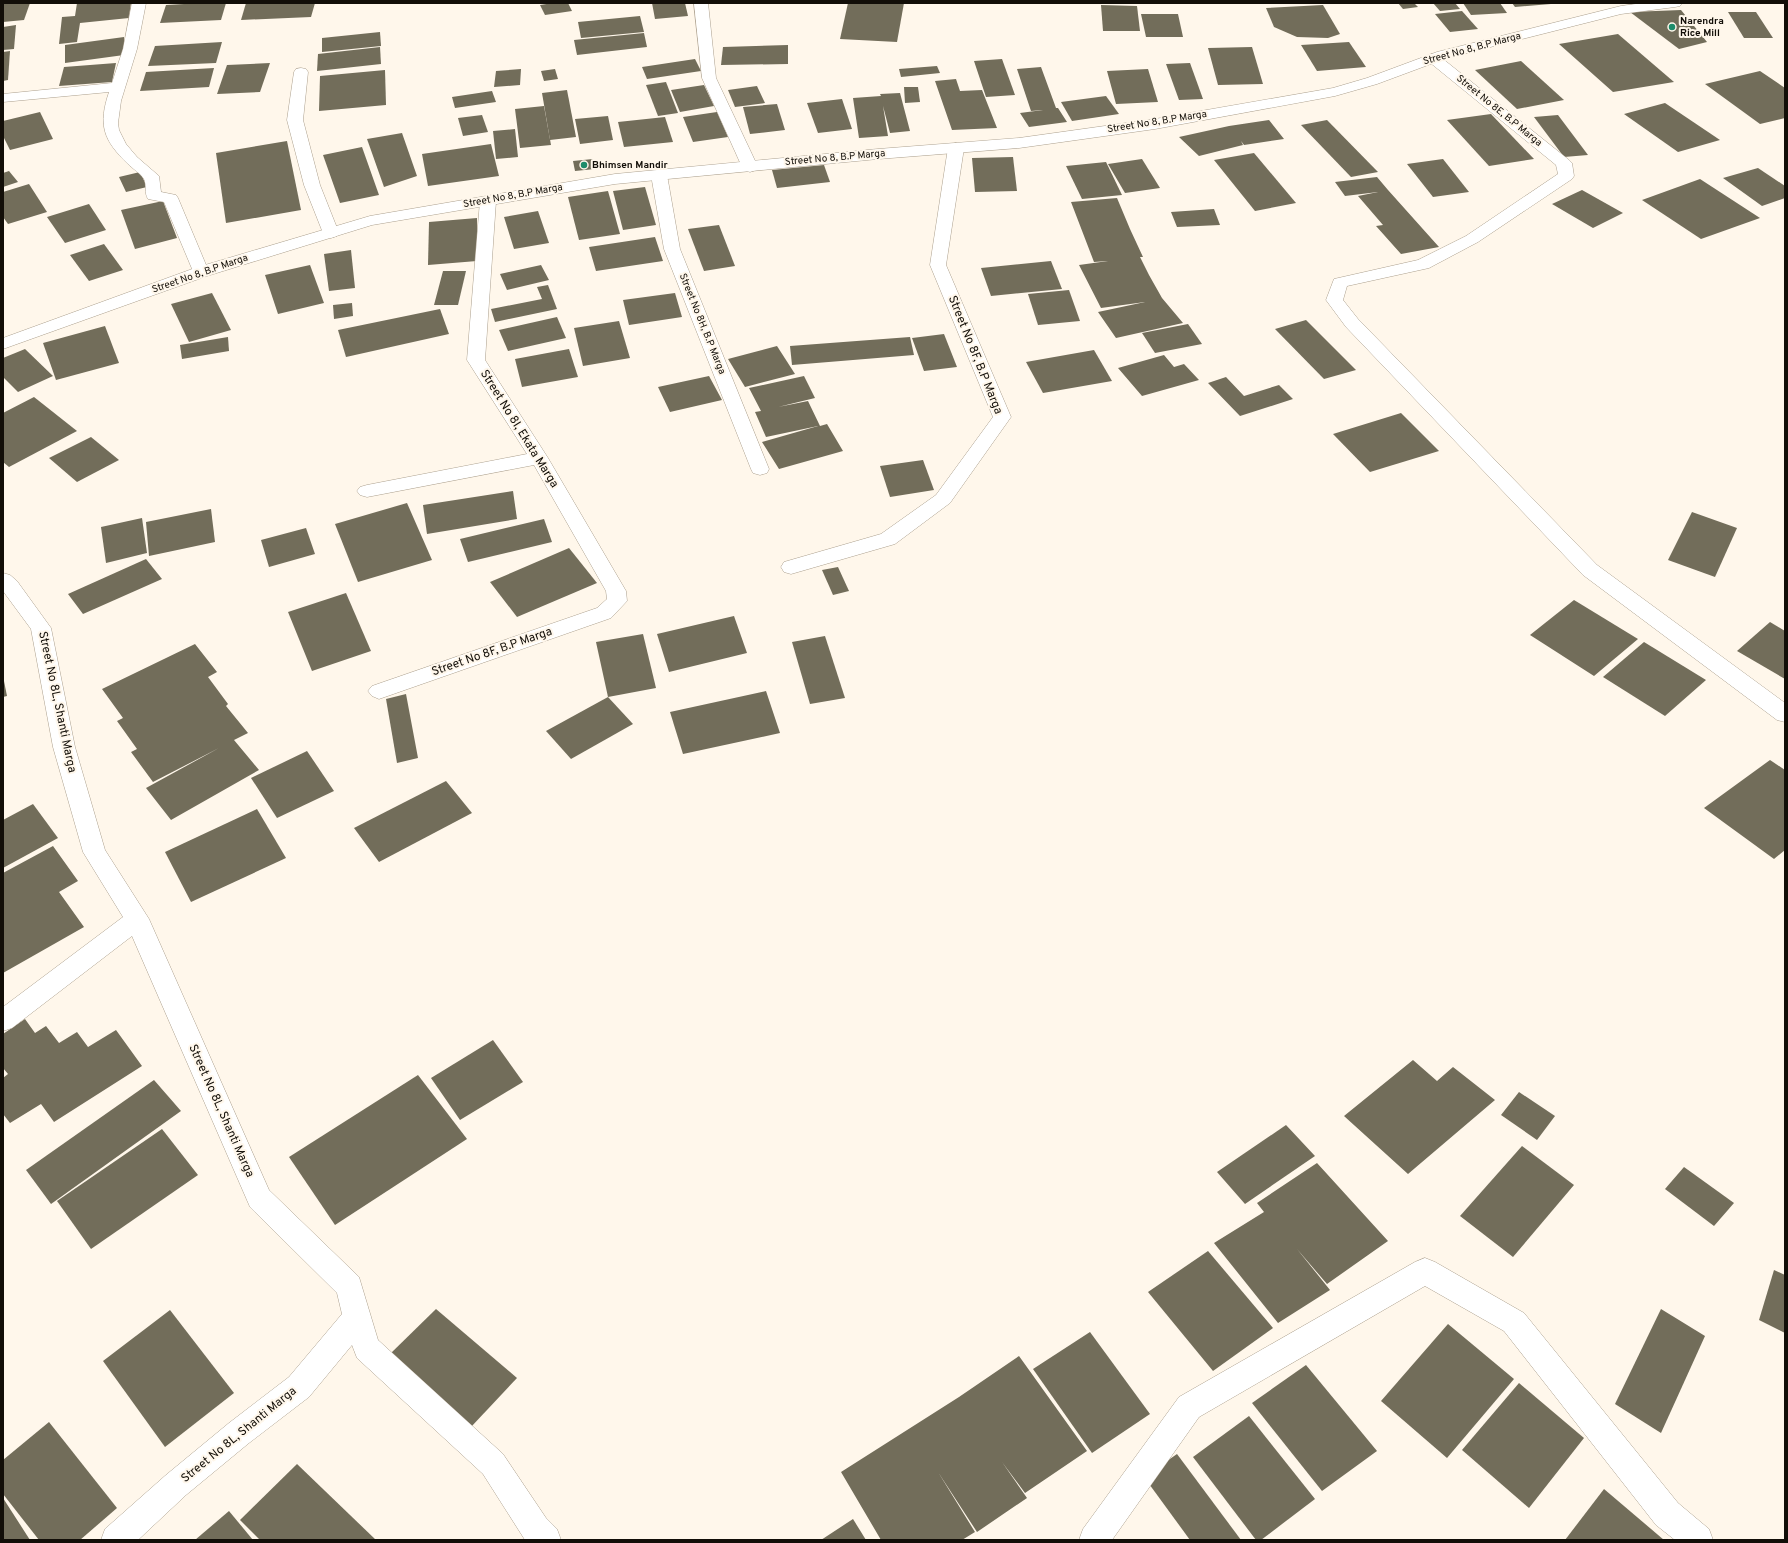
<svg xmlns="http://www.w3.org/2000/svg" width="1788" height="1543" viewBox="0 0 1788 1543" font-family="Overpass,sans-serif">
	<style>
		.building { fill: #726d5a }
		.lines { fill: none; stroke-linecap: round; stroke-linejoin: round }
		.minor-casing { stroke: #aca08e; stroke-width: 1 }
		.secondary-casing { stroke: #aca08e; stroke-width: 1 }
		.minor { fill: #fff; fill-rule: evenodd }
		.secondary { fill: #fff; fill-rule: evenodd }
		.poi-dot { fill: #1d8c6b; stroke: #fff7eb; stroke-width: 1.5 }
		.labels { text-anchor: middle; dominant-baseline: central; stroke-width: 4; stroke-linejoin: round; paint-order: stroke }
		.far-poi-label { font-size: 10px; font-weight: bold; fill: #120e08; stroke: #fff7eb; text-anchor: start }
		.far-street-label { font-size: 10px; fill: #120e08; stroke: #fff7eb }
		.street-label { font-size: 12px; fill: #120e08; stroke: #fff7eb }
	</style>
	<rect width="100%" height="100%" fill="#fff7eb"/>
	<g class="building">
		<path d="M3,3H30L24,20L3,22Z"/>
		<path d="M77,3H131L129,18L80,23L77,42L59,44L62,17L75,16Z"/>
		<path d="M202,3H226L221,20L160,23L166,5Z"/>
		<path d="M246,3H315L311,17L241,20Z"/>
		<path d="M553,3H568L572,11L545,15L540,5Z"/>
		<path d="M652,3H685L688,16L655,19Z"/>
		<path d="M848,3H904L897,42L840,39Z"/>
		<path d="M1398,3H1414L1418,7L1403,9Z"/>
		<path d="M1433,3H1455L1460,9L1440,11Z"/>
		<path d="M1463,3H1500L1507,13L1471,15Z"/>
		<path d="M1512,3H1550L1551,4L1515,7Z"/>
		<path d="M1101,5L1137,6L1140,31H1103Z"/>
		<path d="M1323,5L1340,34L1328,38L1297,37L1274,27L1266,8Z"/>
		<path d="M1681,10L1707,42L1679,49L1630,12Z"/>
		<path d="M1462,11L1478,29L1450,32L1435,14Z"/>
		<path d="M1728,12H1756L1773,38H1744Z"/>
		<path d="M1141,14H1178L1183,37H1146Z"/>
		<path d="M640,16L644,32L581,38L578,22Z"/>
		<path d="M16,25L14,49L3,50V27Z"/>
		<path d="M380,32L381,46L322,52V38Z"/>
		<path d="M644,33L647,47L577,55L574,40Z"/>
		<path d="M1618,34L1674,82L1613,92L1559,44Z"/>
		<path d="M124,37V55L65,63V45Z"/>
		<path d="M222,42L216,63L148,66L155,46Z"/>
		<path d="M1349,42L1366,67L1317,71L1301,45Z"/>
		<path d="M788,45V64L721,65L723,47Z"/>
		<path d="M380,47L381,64L317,71L318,54Z"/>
		<path d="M1252,47L1263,84L1218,85L1208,48Z"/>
		<path d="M10,51L8,80L3,81V52Z"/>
		<path d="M695,59L701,71L647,79L642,67Z"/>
		<path d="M1002,59L1015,95L986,97L974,61Z"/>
		<path d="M1521,61L1564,100L1517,109L1475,70Z"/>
		<path d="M116,63L112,82L59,86L64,67Z"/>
		<path d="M270,63L260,92L217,94L227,65Z"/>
		<path d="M1190,63L1203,99L1179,100L1166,64Z"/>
		<path d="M937,66L940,73L901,77L899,69Z"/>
		<path d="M1041,67L1056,108H1058L1067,122L1029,127L1020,113L1043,110L1031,111L1017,69Z"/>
		<path d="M214,68L209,87L140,91L146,72Z"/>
		<path d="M521,69L520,85L494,87L496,71Z"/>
		<path d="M555,69L558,79L544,81L541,71Z"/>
		<path d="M1148,69L1158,102L1116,104L1107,71Z"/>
		<path d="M385,70L386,105L319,111L320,76Z"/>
		<path d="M1760,71L1785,88V118L1760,124L1705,84Z"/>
		<path d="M956,79L960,91L982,90L997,128L952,130L935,81Z"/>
		<path d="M666,82L678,113L658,116L646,85Z"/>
		<path d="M704,85L714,106L680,112L671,90Z"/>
		<path d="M757,86L765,103L735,107L728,90Z"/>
		<path d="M904,87H918L920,102L905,103Z"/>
		<path d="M567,90L576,137L550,140L542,93Z"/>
		<path d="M492,91L496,102L455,108L452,97Z"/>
		<path d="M900,93L910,131L890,133L883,106L888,136L859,138L853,98L881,96L880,94Z"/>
		<path d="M1106,96L1119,114L1072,121L1061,102Z"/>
		<path d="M842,99L852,129L818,133L807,103Z"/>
		<path d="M1665,103L1720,140L1678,152L1624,114Z"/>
		<path d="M777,104L785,130L750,134L743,107Z"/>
		<path d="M544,106L551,145L520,148L515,109Z"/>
		<path d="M40,112L53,139L10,150L3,136V121Z"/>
		<path d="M717,112L728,137L693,142L683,117Z"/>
		<path d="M1491,114L1534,159L1489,166L1447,120Z"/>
		<path d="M482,115L488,132L463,136L458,118Z"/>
		<path d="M1558,115L1588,155L1564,157L1534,117Z"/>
		<path d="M608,116L613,140L580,144L575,119Z"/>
		<path d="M665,117L673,142L624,147L618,122Z"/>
		<path d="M1269,120L1284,139L1244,145L1241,141L1243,145L1199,156L1179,137L1229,126Z"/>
		<path d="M1327,120L1378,172L1351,177L1301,125Z"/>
		<path d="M515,129L518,157L496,159L493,131Z"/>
		<path d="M402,133L417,176L384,187L367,139Z"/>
		<path d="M287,141L301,210L226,223L216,153Z"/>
		<path d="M491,144L499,176L428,186L422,154Z"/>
		<path d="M362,147L379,195L340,203L323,155Z"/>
		<path d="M1254,153L1296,203L1255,211L1214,160Z"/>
		<path d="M1013,157L1017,191L975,192L972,158Z"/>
		<path d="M593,159L595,169L575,171L573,161Z"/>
		<path d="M1142,159L1160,188L1125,193L1108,164Z"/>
		<path d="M1443,159L1469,192L1433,197L1407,164Z"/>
		<path d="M1106,162L1122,195L1082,199L1066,166Z"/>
		<path d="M824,165L830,182L777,188L772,170Z"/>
		<path d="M1758,168L1785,186V198L1762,206L1723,178Z"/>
		<path d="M9,171L18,182L3,187V173Z"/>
		<path d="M140,172L147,187L126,192L119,177Z"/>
		<path d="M1377,177L1388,190L1439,247L1401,254L1376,226L1383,225L1358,196L1378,192L1345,196L1335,182Z"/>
		<path d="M1700,179L1760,218L1701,239L1642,200Z"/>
		<path d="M29,184L47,212L8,224L3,217V192Z"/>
		<path d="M645,187L656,225L623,230L613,191Z"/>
		<path d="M1582,190L1623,213L1593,228L1552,204Z"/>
		<path d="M608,191L620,234L579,240L568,197Z"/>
		<path d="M1117,198L1130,229L1143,257H1140L1149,275L1162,298L1183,323L1116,338L1098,312L1145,302L1101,308L1079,265L1108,261L1094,262L1071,202Z"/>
		<path d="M163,201L177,238L135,249L121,210Z"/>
		<path d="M89,204L106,230L65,243L47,217Z"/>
		<path d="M1214,209L1220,225L1177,227L1171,212Z"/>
		<path d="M538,211L549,243L514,249L504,217Z"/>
		<path d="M477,218V261L428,265L429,222Z"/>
		<path d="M719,225L735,266L704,271L688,229Z"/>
		<path d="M655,237L663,261L596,271L589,247Z"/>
		<path d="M104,244L123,270L89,281L70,255Z"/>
		<path d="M351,250L355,288L329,291L324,254Z"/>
		<path d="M1051,261L1062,289L991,296L981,268Z"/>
		<path d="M310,265L324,303L278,314L265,275Z"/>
		<path d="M541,265L549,280L507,290L500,274Z"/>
		<path d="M443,271H466L458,305H434Z"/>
		<path d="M548,285L557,309L495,322L491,309L542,299L537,287Z"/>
		<path d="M1069,290L1080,321L1038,325L1028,294Z"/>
		<path d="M212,293L231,330L189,342L171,304Z"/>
		<path d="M675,293L682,317L629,325L623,300Z"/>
		<path d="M352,303L353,316L334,319L333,305Z"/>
		<path d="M440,309L449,334L346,357L338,330Z"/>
		<path d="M557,317L566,338L508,351L499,330Z"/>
		<path d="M1306,320L1356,370L1324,379L1275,329Z"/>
		<path d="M619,321L630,358L583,366L574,328Z"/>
		<path d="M1188,324L1202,344L1155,353L1142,333Z"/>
		<path d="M105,326L119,363L56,380L43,343Z"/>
		<path d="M944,334L957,367L924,371L912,338Z"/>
		<path d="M228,337L229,351L182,359L180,345Z"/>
		<path d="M910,337L914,355L792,365L790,346Z"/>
		<path d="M777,346L795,374L745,387L728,359Z"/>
		<path d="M25,349L53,376L18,392L3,377V358Z"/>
		<path d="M569,349L578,377L522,387L515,359Z"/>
		<path d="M1094,350L1112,381L1043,393L1026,362Z"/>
		<path d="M1164,355L1174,367L1184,364L1199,380L1142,396L1118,368Z"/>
		<path d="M709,376L722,400L670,412L658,387Z"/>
		<path d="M804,376L815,398L778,407L808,401L820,426L827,424L843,451L779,469L762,442L818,426L766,437L755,412L761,411L749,388Z"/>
		<path d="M1226,377L1244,396L1279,385L1293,399L1240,416L1208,383Z"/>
		<path d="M34,397L77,431L9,467L3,462V413Z"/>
		<path d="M1401,413L1439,451L1370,472L1333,434Z"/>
		<path d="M91,437L119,460L77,482L49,458Z"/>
		<path d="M923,460L934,490L890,497L880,466Z"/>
		<path d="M513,491L517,519L427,534L423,505Z"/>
		<path d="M407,503L432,560L358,582L335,524Z"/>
		<path d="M211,509L215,542L149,556L146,522Z"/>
		<path d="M1692,512L1737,528L1715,577L1668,560Z"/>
		<path d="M142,518L147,553L106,563L101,527Z"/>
		<path d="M544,519L552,542L468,562L460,539Z"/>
		<path d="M306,528L315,554L269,567L261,540Z"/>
		<path d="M569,548L597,583L517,617L490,582Z"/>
		<path d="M146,559L162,579L83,614L68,594Z"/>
		<path d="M838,567L849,591L833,595L822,570Z"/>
		<path d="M346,593L371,651L312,671L288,612Z"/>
		<path d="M1574,600L1638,639L1594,676L1530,635Z"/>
		<path d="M734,616L747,653L669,672L657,634Z"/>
		<path d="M1770,622L1785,631V679L1737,651Z"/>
		<path d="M643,634L656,688L608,697L596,642Z"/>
		<path d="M825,636L845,698L810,704L792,642Z"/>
		<path d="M1644,642L1706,680L1665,716L1603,677Z"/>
		<path d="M195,644L217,672L208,677L228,704L226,706L248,733L234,740L259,770L171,820L146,788L219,748L153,782L131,752L137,749L117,721L123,718L102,689Z"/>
		<path d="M3,676L7,696L3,697Z"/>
		<path d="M766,691L780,733L683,754L670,712Z"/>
		<path d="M406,694L418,758L397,763L386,699Z"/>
		<path d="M608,697L633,724L571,759L546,731Z"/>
		<path d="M307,751L334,791L277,818L251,778Z"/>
		<path d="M1770,760L1785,770V850L1774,859L1704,808Z"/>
		<path d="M446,781L472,813L379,862L354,828Z"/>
		<path d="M33,804L58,838L3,868V820Z"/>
		<path d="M257,809L286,858L191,902L165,852Z"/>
		<path d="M53,846L78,881L59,892L84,927L3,973V873Z"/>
		<path d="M25,1019L35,1033L46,1026L59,1043L77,1032L88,1047L116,1030L142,1066L54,1122L41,1104L10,1123L3,1114V1078L8,1074L3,1068V1034Z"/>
		<path d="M493,1040L523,1082L460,1120L431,1078Z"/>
		<path d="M1413,1060L1437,1081L1453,1067L1495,1100L1408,1174L1344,1116Z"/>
		<path d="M418,1075L467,1139L335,1225L289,1157Z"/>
		<path d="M154,1080L181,1111L51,1204L26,1170Z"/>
		<path d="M1519,1092L1555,1116L1537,1140L1501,1115Z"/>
		<path d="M1286,1125L1315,1156L1245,1204L1217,1172Z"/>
		<path d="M162,1129L198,1175L91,1249L57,1201Z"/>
		<path d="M1522,1146L1574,1185L1513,1257L1460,1216Z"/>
		<path d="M1317,1163L1388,1241L1327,1284L1297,1249L1330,1290L1278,1323L1214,1243L1264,1212L1257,1203Z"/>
		<path d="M1684,1167L1734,1203L1714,1226L1665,1189Z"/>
		<path d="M1208,1251L1273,1328L1213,1371L1148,1292Z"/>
		<path d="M1774,1270L1785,1275V1333L1759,1320Z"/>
		<path d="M436,1309L517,1378L471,1427L389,1355Z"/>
		<path d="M1661,1309L1705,1336L1661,1433L1615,1404Z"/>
		<path d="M170,1310L234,1393L165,1447L103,1361Z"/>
		<path d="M1448,1324L1514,1379L1447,1458L1381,1401Z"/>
		<path d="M1090,1332L1150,1414L1092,1453L1033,1369Z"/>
		<path d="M1019,1356L1087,1451L1025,1493L1002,1462L1027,1498L977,1532L938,1472L975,1532L962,1540H881L841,1472L959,1397Z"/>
		<path d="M1306,1365L1377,1451L1322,1491L1252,1403Z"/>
		<path d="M1519,1383L1584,1438L1529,1508L1462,1450Z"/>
		<path d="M1249,1416L1315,1499L1261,1540H1256L1193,1457Z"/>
		<path d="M49,1422L117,1508L80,1540H39L3,1494V1460Z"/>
		<path d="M1177,1454L1241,1540H1190L1144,1477Z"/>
		<path d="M297,1464L376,1540H260L240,1520Z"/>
		<path d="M1604,1489L1664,1540H1565Z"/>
		<path d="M3,1498L30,1540H3Z"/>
		<path d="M229,1511L253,1540H195Z"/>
		<path d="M853,1519L866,1540H821Z"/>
	</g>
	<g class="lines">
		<g class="minor-casing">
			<g id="minor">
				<path d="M132,3H146L137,49L121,101L118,123L119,130L126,144L137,157L159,176L161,192L176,195L178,198L209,272L207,276L201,277L195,276L164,202L148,199C144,193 147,185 144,179C141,174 132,168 128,164C103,140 98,125 109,92L3,102V94L112,83L123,49Z"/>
				<path d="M694,3H708L716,78L758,167L756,170L750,172L744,170L742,167L702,78Z"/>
				<path d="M1433,54L1438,55L1569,160L1572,163L1574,176L1572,179L1478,242L1429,268L1347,286L1343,300L1358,319L1597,565L1785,703V722L1777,720L1583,575L1346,327L1326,300L1334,279L1418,260L1466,236L1558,174L1556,165L1428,61L1426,58L1428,55Z"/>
				<path d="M301,68L306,69L308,72L303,120L320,185L339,233L337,236L331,238L325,236L323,233L304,185L287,120L294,72L296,69Z"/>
				<path d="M956,143L961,145L964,148L946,265L1011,417L950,503L895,544L791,574L784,572L781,567L784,562L881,534L936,495L993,417L930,265L948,148L951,145Z"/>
				<path d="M659,170L665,172L667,175L680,249L769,469L767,473L760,475L753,473L751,469L664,249L651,175L653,172Z"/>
				<path d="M488,196L494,198L496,201L485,360L548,458L626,591L627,601L611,618L379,699L372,696L368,691L372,686L597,608L607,599L606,591L534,465L367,497L360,495L357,491L360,487L367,485L527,454L467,360L480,201L482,198Z"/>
				<path d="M3,573L10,575L17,581L51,628L75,747L105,850L149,919L269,1190L359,1277L378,1340L503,1454L546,1518L557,1529L561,1540H525L483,1474L357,1358L352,1345L309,1397L249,1443L186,1495L138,1540H101L105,1529L166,1475L229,1423L289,1377L342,1314L337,1293L250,1207L132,936L12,1028L3,1031V1007L123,917L83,852L53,747L31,629L3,591Z"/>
				<path d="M1425,1258L1435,1262L1524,1313L1678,1503L1709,1529L1713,1540H1675L1656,1525L1504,1331L1425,1286L1199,1417L1112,1540H1079L1083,1529L1179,1397L1415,1262Z"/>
			</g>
		</g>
		<g class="secondary-casing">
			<path id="secondary" d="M1643,3H1682L1680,6L1675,7L1621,14L1447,58L1377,84L1335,96L1155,129L1019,148L878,159L615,184L372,225L207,276L3,349V338L195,268L370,216L615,174L878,149L1019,138L1155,119L1333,88L1367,78L1437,52L1621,6Z"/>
		</g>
		<use href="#minor" class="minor"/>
		<use href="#secondary" class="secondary"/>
	</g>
	<g class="poi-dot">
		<circle cx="1672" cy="27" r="4"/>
		<circle cx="584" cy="165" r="4"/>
	</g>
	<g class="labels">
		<g class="far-poi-label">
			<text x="1680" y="21">Narendra<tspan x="1680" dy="12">Rice Mill</tspan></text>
			<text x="592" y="165">Bhimsen Mandir</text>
		</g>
		<g class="far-street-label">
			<text transform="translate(1472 49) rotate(-15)">Street No 8, B.P Marga</text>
			<text transform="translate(1499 111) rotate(39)">Street No 8E, B.P Marga</text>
			<text transform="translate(1157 122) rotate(-9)">Street No 8, B.P Marga</text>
			<text transform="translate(835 158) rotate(-5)">Street No 8, B.P Marga</text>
			<text transform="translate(513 196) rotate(-10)">Street No 8, B.P Marga</text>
			<text transform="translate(200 274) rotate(-19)">Street No 8, B.P Marga</text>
			<text transform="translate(702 324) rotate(68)">Street No 8H, B.P Marga</text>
		</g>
		<g class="street-label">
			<text transform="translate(975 355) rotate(68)">Street No 8F, B.P Marga</text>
			<text transform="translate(519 429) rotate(58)">Street No 8I, Ekata Marga</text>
			<text transform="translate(492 652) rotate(-19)">Street No 8F, B.P Marga</text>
			<text transform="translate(57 702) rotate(78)">Street No 8L, Shanti Marga</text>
			<text transform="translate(221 1111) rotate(66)">Street No 8L, Shanti Marga</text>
			<text transform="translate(239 1435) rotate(-39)">Street No 8L, Shanti Marga</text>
		</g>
	</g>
	<rect width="1788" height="1543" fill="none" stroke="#120e08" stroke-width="8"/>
</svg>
